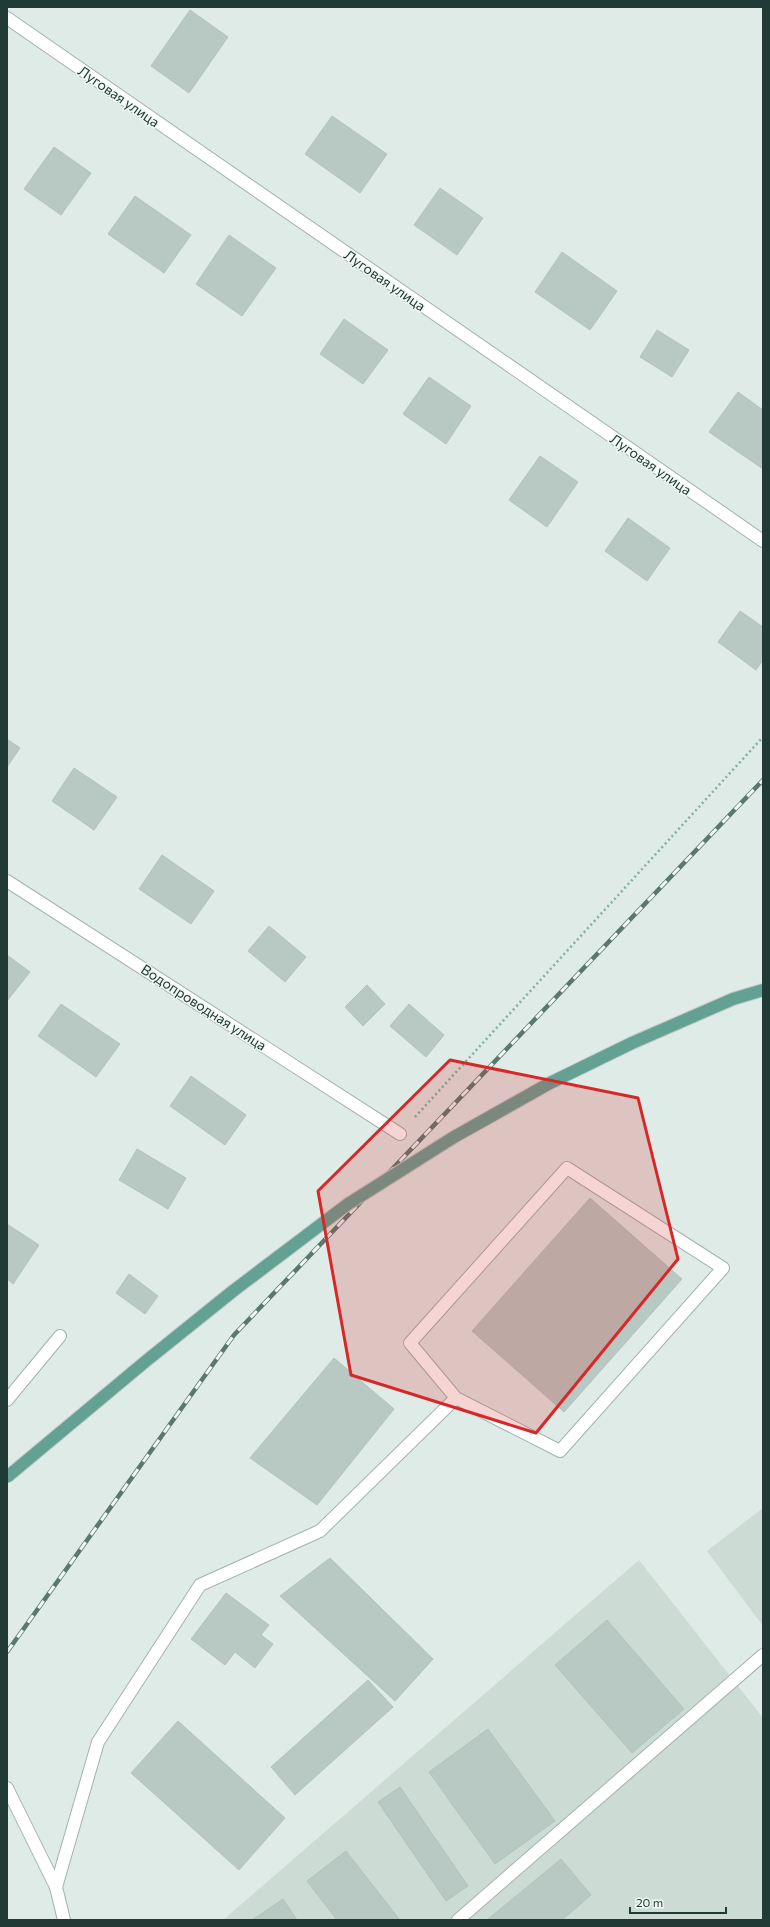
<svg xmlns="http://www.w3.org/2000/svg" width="770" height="1927" viewBox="0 0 770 1927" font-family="Commissioner,sans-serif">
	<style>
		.built { fill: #cddbd5 }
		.building { fill: #b8c8c2; stroke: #b2c4bd }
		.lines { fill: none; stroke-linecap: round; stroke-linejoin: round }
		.minor-casing { stroke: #a2b3ad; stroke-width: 14 }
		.path { stroke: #7fafa1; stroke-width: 2.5; stroke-dasharray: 2 3; stroke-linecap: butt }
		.minor { stroke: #fff; stroke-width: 12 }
		.rail-casing { stroke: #5a7770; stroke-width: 4.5 }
		.rail { stroke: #f0f7f4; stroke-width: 3; stroke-dasharray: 9; stroke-linecap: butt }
		.major-bridge-casing { stroke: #c1c8c6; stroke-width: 14; stroke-linecap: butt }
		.major-bridge { stroke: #63a193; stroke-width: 12 }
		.marked { fill: #d62828; fill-opacity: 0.2; stroke: #d62828; stroke-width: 3; stroke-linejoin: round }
		.labels { text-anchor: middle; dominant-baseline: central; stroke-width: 3; stroke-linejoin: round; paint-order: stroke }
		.street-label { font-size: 14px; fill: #203b35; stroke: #f0f7f4 }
	</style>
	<rect width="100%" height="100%" fill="#dfebe6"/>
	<g class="built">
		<path d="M763,1508V1626L707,1551Z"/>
		<path d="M639,1560L763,1718V1920H223Z"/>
	</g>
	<g class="building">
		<path d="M190,10L228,37L189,93L151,66Z"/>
		<path d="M332,116L387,154L360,193L305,154Z"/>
		<path d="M54,147L91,173L61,215L24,189Z"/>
		<path d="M440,188L483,218L457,255L414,225Z"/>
		<path d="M135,196L191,235L164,273L108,234Z"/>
		<path d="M229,235L276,268L242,316L196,284Z"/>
		<path d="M562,252L617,291L590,330L535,292Z"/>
		<path d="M344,319L388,350L363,384L320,354Z"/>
		<path d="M657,330L689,350L672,377L640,357Z"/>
		<path d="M429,377L471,406L446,444L403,414Z"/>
		<path d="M738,392L763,410V469L709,432Z"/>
		<path d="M540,456L578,482L547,527L509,500Z"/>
		<path d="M628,518L670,548L647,581L605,551Z"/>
		<path d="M740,611L763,627V660L756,670L718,642Z"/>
		<path d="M7,739L20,748L7,767Z"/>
		<path d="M74,768L117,797L94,830L52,801Z"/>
		<path d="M162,855L214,891L191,924L139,889Z"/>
		<path d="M269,926L306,957L285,982L248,951Z"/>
		<path d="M7,955L30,972L7,1001Z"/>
		<path d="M367,985L385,1004L363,1026L345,1007Z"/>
		<path d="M61,1004L120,1044L96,1077L38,1036Z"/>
		<path d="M409,1004L444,1035L426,1057L390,1026Z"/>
		<path d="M191,1076L246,1115L225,1145L170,1106Z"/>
		<path d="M137,1149L186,1178L168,1209L119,1180Z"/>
		<path d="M590,1198L682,1279L564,1412L472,1331Z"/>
		<path d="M7,1224L39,1245L13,1284L7,1279Z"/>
		<path d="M129,1274L158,1296L145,1314L116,1293Z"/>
		<path d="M334,1358L394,1409L317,1505L250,1458Z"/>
		<path d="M330,1558L433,1659L395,1701L280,1596Z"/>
		<path d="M226,1593L269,1625L261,1635L273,1644L255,1668L235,1652L225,1665L191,1639Z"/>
		<path d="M607,1620L684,1709L632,1753L555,1665Z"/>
		<path d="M368,1680L393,1707L295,1795L271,1767Z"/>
		<path d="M178,1721L285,1818L239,1870L131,1773Z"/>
		<path d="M488,1729L555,1821L495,1864L429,1772Z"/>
		<path d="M400,1787L468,1886L446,1901L378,1802Z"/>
		<path d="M346,1851L400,1920H337L307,1881Z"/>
		<path d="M561,1859L591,1895L562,1920H487Z"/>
		<path d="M283,1899L297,1920H252Z"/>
	</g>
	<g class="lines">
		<g class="minor-casing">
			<g id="minor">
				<path d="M7,18L763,541"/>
				<path d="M7,881L400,1134"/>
				<path d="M7,1400L60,1336"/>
				<path d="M7,1788L56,1887L64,1920"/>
				<path d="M56,1887L98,1742L200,1585L320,1531L456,1398L560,1451L723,1268L567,1168L410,1343L456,1398"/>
				<path d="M458,1920L763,1655"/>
			</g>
		</g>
		<path class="path" d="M415,1117L763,737"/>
		<use href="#minor" class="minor"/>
		<g class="rail-casing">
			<path id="rail" d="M7,1652L234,1335L763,780"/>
		</g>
		<use href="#rail" class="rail"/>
		<g class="major-bridge-casing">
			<path id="major-bridge" d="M7,1477L146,1361L233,1291L348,1204L454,1137L550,1083L632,1043L733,999L763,990"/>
		</g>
		<use href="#major-bridge" class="major-bridge"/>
	</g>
	<path class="marked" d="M450,1060L638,1098L678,1259L536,1433L351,1375L318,1191Z"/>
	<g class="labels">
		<g class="street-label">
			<text transform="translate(119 96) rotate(35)">Луговая улица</text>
			<text transform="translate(385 280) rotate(35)">Луговая улица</text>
			<text transform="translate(651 464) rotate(35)">Луговая улица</text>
			<text transform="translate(204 1007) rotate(33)">Водопроводная улица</text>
		</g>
	</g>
	<rect width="770" height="1927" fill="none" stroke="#203b35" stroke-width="16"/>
	<path d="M630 1907v6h96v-6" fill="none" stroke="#203b35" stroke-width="2"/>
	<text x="636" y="1907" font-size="12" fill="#203b35" stroke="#f0f7f4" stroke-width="3" paint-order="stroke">20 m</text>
</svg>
